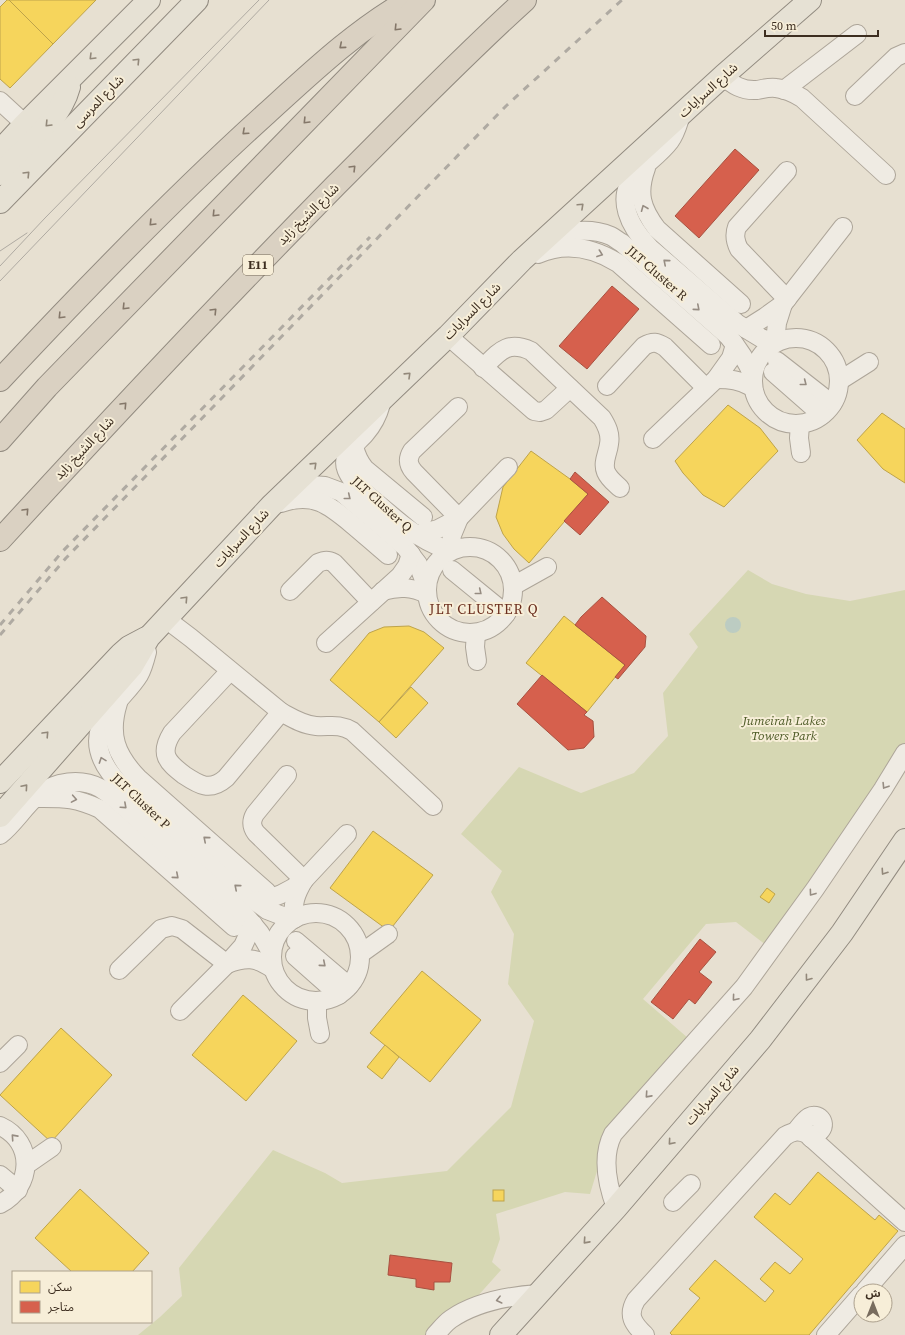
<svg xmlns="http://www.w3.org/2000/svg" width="905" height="1335" viewBox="0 0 905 1335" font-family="'Source Serif 4','Noto Sans Arabic',serif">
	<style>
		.green { fill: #d6d7b3 }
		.water { fill: #bcccc2 }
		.homes { fill: #f6d55c; stroke: #bea34a }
		.shops { fill: #d6604d; stroke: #a85140 }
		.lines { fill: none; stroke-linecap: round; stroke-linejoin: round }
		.minor-casing { stroke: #ada599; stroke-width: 20 }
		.major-casing { stroke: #928b80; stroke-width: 24 }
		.highway-casing { stroke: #928b80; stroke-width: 24 }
		.minor { stroke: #efebe3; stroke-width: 18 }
		.major { stroke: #e6e1d4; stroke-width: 22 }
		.highway { stroke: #dad1c2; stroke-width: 22 }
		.tram { stroke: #afaaa2; stroke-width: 1 }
		.rail { stroke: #afaaa2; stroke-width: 3; stroke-dasharray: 7 7; stroke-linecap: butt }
		.oneway { stroke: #847769 }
		.oneway2 { stroke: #92887a }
		.oneway3 { stroke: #968c82 }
		.labels { text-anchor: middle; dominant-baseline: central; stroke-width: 4; stroke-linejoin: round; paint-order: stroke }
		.shield { fill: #f7eed8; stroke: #756857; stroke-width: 1 }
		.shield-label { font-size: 12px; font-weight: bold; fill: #3d2e20 }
		.street-label { font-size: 13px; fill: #3d2e20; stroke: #f7eed8 }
		.park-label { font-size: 13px; font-style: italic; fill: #4d5a26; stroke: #f7eed8 }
		.neighbourhood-label { font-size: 14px; letter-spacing: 1px; fill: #6b2e1e; stroke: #f7eed8 }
	</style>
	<rect width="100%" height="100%" fill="#e7e0d1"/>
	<path class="green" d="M748,570L772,584L806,594L850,601L905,590V761L770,948L736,922L706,924L643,999L696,1045L604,1148L590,1194L565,1192L496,1214L500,1239L492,1262L501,1270L476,1298L452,1307L428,1335H138L160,1317L182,1296L179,1268L273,1150L325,1173L342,1183L447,1171L511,1107L534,1021L508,984L514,934L491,892L502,871L461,834L519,767L581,793L634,773L668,736L663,693L698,647L689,634Z"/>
	<circle class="water" cx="733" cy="625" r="8"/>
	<g class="homes">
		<path d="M7,0H9L53,44L10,88L0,79V7Z"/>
		<path d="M9,0H96L53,44Z"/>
		<path d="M728,405L760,428L778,451L724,507L703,495L683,473L675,461Z"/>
		<path d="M882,413L905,429V483L883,469L857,440Z"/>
		<path d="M531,451L570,479L588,494L529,563L514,549L503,534L496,517L503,487Z"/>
		<path d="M564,616L625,665L587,712L526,663Z"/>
		<path d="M409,626L424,632L444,648L379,722L330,680L369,633L384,627Z"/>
		<path d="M411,687L428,703L396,738L379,722Z"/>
		<path d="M373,831L433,875L389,931L330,888Z"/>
		<path d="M767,888L775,894L769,903L760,897Z"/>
		<path d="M422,971L481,1020L430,1082L370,1033Z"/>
		<path d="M243,995L297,1041L246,1101L192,1055Z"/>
		<path d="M61,1028L112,1075L51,1142L0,1095Z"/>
		<path d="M385,1045L399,1057L382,1079L367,1067Z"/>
		<path d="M818,1172L875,1220L879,1215L898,1231L809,1335H672L670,1333L700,1298L689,1289L715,1260L765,1302L774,1291L760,1279L775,1262L790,1274L803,1259L754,1217L775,1193L790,1205Z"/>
		<path d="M80,1189L149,1253L132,1272H72L35,1238Z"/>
		<rect x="493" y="1190" width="11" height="11"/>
	</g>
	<g class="shops">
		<path d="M735,149L759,170L699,238L675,216Z"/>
		<path d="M612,286L639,309L587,369L559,346Z"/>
		<path d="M575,472L609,502L580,535L564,521L588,494L570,479Z"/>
		<path d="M602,597L646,636L645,647L618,679L615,677L625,665L575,625L581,617Z"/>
		<path d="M542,675L587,712L584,715L593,721L594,737L584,748L568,750L517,704Z"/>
		<path d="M700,939L716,952L699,972L712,982L695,1004L689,999L673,1019L651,1002Z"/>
		<path d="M390,1255L452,1263L450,1282H434V1290L416,1287V1279L388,1275Z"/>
	</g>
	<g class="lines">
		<g class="minor-casing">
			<g id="minor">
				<path d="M723,76C733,85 742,91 757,90C763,89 769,87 776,88C785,89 794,93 802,98L886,175"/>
				<path d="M784,90L857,34"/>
				<path d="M855,96L896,57L905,53"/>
				<path d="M0,101L25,124"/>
				<path d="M681,115C678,124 676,133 670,141C661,153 648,162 637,173C613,198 631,228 650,248L738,324L761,338L775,343L777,323L783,304"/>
				<path d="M646,168C637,193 641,208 657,229L741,304"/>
				<path d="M547,241C565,229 592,228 611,236C615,238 618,241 622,243L728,336C738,348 746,359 752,374"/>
				<path d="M538,254C566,242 592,247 618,263L711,345"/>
				<path d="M787,299L739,249C735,241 734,235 737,227L787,171"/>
				<path d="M746,329L765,317L783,304L843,227"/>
				<path d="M448,336L534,411L540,412L546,410L570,388"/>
				<circle cx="796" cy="381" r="43"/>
				<path d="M777,361L832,404"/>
				<path d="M483,368C499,352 507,340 531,351L602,418C607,426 611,434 609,444C608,454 602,462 606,472C609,479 615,483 620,488"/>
				<path d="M773,372L822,415"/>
				<path d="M716,379C730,379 740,380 752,387"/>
				<path d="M839,381L869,362"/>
				<path d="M607,386L644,346C653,341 657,342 665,347L706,388"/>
				<path d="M381,404C378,415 373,425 365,434C359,441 348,449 346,458C343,466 348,474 353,481C383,508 411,538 450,551L452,535L459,518"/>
				<path d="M458,407L412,451C407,459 408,465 414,472L459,518"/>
				<path d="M800,424L799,438L801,453"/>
				<path d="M653,439L716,379L731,358L734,348V343"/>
				<path d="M354,446C356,455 359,462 365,469L423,517"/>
				<path d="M285,492L298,487L312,485L325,486L341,492L405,547L418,564L427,588"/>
				<path d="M281,503C314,492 329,505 353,525C365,535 376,545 388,555"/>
				<path d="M417,535L438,529L459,518L508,467"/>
				<circle cx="470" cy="590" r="43"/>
				<path d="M452,570L506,614"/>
				<path d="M513,586L547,567"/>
				<path d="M290,591L318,563C325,560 328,560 334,563L371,602"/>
				<path d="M383,591C399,586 412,587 427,594"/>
				<path d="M166,619L191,638L281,712C292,718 303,725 316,726C330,727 338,723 352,731L433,806"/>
				<path d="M476,633L475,647L477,661"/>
				<path d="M326,643L400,576L407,566L411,554"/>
				<path d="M147,652C145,660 143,668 139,675C131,688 119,698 110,711C88,738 99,764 122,786L244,893L267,910L280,915L294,919C292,904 296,893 304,880"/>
				<path d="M230,671L172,733C159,754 167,762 184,775C199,785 210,792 226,778L281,712"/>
				<path d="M118,703C108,735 116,755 138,778L267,892"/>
				<path d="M287,775L255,814C251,821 251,826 256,833L304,880"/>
				<path d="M36,798C63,798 75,797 100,809L234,927"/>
				<path d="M0,835C14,824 24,807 38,795C55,781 81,778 100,788C105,791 110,795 115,799L245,915L260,933L272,954"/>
				<path d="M256,901C275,899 289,892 304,880L347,834"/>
				<circle cx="316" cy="957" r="44"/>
				<path d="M296,941L349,986"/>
				<path d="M360,954L388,934"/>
				<path d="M295,956L339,995"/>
				<path d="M227,964C246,957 256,957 273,969"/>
				<path d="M119,970L161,929L172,926L182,929L227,964"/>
				<path d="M317,1001V1018L320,1034"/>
				<path d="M180,1011L227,964L243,946L253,924"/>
				<path d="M0,1063L18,1045"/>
				<path d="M0,1126C35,1142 33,1187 0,1204"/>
				<path d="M796,1131C800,1126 804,1120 809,1117C818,1112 827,1122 821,1130C819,1133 815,1135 811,1138"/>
				<path d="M26,1165L52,1147"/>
				<path d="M0,1175L18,1190"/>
				<path d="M673,1202L691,1184"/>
				<path d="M616,1208C607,1184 601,1157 613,1134L744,987L815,889L883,789L905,753"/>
				<path d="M865,1291L905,1245"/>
				<path d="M435,1335C440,1330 445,1323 451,1319C476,1302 508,1296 538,1294"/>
				<path d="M645,1335C633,1324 627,1315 636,1300L785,1136C793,1131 799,1130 807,1134L905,1222"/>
				<path d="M826,1335L861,1295"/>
			</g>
		</g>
		<g class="major-casing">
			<g id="major">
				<path d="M0,151L25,124L149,0"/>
				<path d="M0,174C24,149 60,121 69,87"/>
				<path d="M0,202L197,0"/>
				<path d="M0,782L121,654L129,647L146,638"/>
				<path d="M0,816L132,666L149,637L271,506L448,336L522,260L723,76L810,0"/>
				<path d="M501,1335L616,1208L760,1040L842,933L905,840"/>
			</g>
		</g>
		<g class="highway-casing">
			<g id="highway">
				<path d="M0,380C86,288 174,197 267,113C312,72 356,30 409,0"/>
				<path d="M0,440L47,387L424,0"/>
				<path d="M0,540C110,420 222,301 336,185C398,123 460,59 525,0"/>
			</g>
		</g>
		<use href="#minor" class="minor"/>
		<use href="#major" class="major"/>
		<use href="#highway" class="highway"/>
		<g class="tram">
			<path d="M0,251L27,233"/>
			<path d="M0,266L45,218L259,0"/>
			<path d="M0,281L269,0"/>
		</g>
		<g class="rail">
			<path d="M0,625L62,552L370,237"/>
			<path d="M0,635L66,558L506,106L622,0"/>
		</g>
	</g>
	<defs><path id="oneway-chevron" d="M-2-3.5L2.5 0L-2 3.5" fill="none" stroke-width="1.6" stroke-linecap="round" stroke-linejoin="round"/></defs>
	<g class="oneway">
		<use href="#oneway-chevron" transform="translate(397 28) rotate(134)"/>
		<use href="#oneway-chevron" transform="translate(342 46) rotate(140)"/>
		<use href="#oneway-chevron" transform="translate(306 121) rotate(134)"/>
		<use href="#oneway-chevron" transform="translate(245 132) rotate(138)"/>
		<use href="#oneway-chevron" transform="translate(353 168) rotate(-45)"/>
		<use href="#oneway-chevron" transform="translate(215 214) rotate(134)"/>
		<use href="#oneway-chevron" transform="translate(152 223) rotate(134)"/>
		<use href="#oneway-chevron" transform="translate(125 307) rotate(134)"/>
		<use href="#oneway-chevron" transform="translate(214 311) rotate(-46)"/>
		<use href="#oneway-chevron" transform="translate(61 316) rotate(134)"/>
		<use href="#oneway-chevron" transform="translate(124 405) rotate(-47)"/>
		<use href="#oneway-chevron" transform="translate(26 511) rotate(-47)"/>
	</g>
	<g class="oneway2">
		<use href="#oneway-chevron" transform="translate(92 57) rotate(135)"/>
		<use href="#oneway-chevron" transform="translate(137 61) rotate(-46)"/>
		<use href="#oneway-chevron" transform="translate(48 124) rotate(134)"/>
		<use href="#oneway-chevron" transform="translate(27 174) rotate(-46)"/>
		<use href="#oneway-chevron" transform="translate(581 206) rotate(-43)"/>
		<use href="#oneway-chevron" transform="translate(408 375) rotate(-44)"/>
		<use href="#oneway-chevron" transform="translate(314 465) rotate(-44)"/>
		<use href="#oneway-chevron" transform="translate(185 599) rotate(-47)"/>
		<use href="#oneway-chevron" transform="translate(46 734) rotate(-47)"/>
		<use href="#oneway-chevron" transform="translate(25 787) rotate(-49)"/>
		<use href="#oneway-chevron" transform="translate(884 872) rotate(124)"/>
		<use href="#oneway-chevron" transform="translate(808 978) rotate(127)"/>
		<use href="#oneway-chevron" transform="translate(671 1142) rotate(131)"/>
		<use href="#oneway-chevron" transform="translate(586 1241) rotate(132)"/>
	</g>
	<g class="oneway3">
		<use href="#oneway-chevron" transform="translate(644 208) rotate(-112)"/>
		<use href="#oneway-chevron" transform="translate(600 254) rotate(20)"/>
		<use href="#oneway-chevron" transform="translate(666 262) rotate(-139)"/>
		<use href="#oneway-chevron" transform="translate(697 308) rotate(41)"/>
		<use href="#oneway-chevron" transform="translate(804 383) rotate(38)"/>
		<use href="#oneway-chevron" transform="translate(348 497) rotate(39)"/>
		<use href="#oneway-chevron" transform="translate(479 592) rotate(39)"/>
		<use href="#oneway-chevron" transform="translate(102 760) rotate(-110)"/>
		<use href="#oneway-chevron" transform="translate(885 786) rotate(122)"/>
		<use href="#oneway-chevron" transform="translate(74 799) rotate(10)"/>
		<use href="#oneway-chevron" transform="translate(124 806) rotate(42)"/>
		<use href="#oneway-chevron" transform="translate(206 839) rotate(-139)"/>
		<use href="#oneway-chevron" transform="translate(176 876) rotate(41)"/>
		<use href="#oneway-chevron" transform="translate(237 887) rotate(-139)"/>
		<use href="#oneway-chevron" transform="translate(812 893) rotate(126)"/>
		<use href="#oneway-chevron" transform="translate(323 964) rotate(40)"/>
		<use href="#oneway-chevron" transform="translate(735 998) rotate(130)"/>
		<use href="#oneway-chevron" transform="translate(648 1095) rotate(132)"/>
		<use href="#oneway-chevron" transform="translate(14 1137) rotate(-132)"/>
		<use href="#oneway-chevron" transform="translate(499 1300) rotate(166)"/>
	</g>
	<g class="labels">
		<rect class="shield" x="243" y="255" width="30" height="20" rx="3"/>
		<g class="shield-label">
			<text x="258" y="265">E11</text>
		</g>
		<g class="street-label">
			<text transform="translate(708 90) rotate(-42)">شارع السرايات</text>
			<text transform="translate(98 101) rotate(-46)">شارع المرسى</text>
			<text transform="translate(308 214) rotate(-45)">شارع الشيخ زايد</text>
			<text transform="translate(657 273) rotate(41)">JLT Cluster R</text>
			<text transform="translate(472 311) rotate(-45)">شارع السرايات</text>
			<text transform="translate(84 448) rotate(-47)">شارع الشيخ زايد</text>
			<text transform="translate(382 504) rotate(42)">JLT Cluster Q</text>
			<text transform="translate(241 538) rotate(-47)">شارع السرايات</text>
			<text transform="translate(141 801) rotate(43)">JLT Cluster P</text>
			<text transform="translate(712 1095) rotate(-49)">شارع السرايات</text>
		</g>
		<g class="park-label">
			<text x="784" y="720">Jumeirah Lakes<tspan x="784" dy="15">Towers Park</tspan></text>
		</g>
		<g class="neighbourhood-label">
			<text x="484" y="609">JLT CLUSTER Q</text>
		</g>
	</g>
	<rect x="12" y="1271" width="140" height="52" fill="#f7eed8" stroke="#ada18e"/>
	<rect x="20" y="1281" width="20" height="12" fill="#f6d55c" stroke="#ada18e"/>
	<text x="48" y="1291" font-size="12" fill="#3d2e20">سكن</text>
	<rect x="20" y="1301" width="20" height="12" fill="#d6604d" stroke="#ada18e"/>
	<text x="48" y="1311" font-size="12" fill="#3d2e20">متاجر</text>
	<g transform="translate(873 1303)"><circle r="19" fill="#f7eed8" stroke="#ada18e"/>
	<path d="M0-3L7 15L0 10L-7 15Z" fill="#786c5e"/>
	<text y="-6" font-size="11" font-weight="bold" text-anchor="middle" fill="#3d2e20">ش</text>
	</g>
	<path d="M765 30v6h113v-6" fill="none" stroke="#3d2e20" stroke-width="2"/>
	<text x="771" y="30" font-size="12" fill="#3d2e20" stroke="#f7eed8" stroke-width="3" paint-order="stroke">50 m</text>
</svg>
